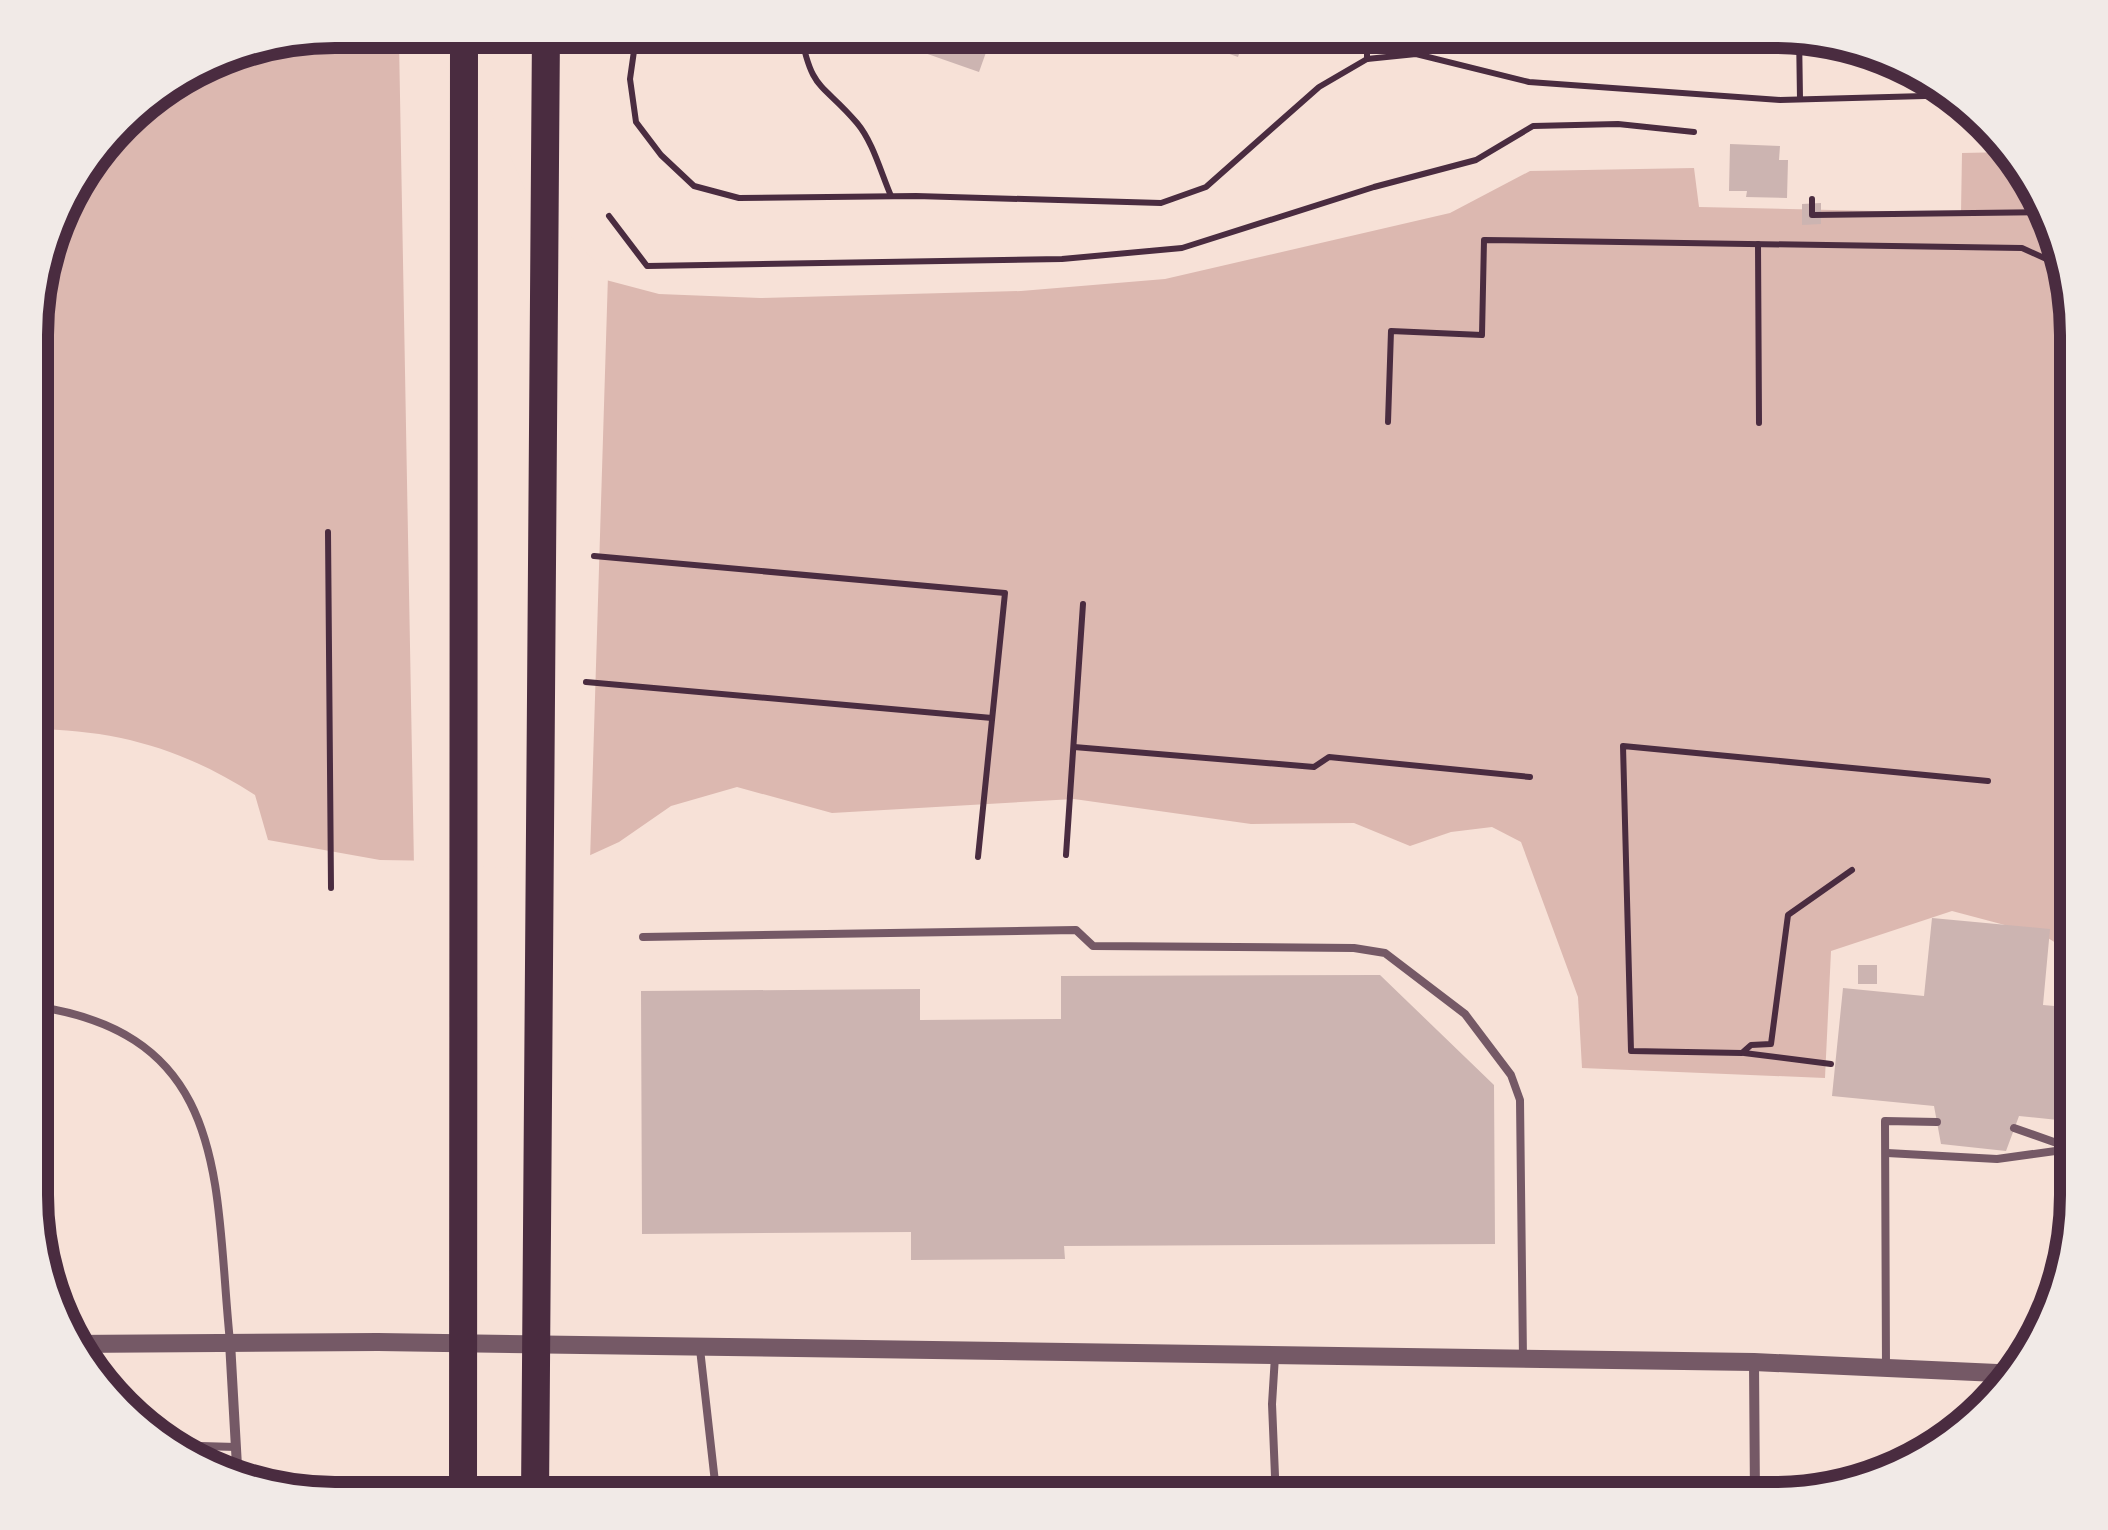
<svg xmlns="http://www.w3.org/2000/svg" width="2108" height="1530" viewBox="0 0 2108 1530" font-family="Arial,sans-serif">
	<style>
		.water { fill: #dcb8b0 }
		.pier { fill: #f7e1d7 }
		.building { fill: #ccb4b1 }
		.lines { fill: none; stroke-linecap: round; stroke-linejoin: round }
		.path { stroke: #4a2c40; stroke-width: 6 }
		.service { stroke: #755966; stroke-width: 8 }
		.minor { stroke: #755966; stroke-width: 10 }
		.tertiary { stroke: #755966; stroke-width: 18 }
		.trunk { stroke: #4a2c40; stroke-width: 28 }
		.rim { fill: none; stroke: #4a2c40; stroke-width: 12 }
	</style>
	<rect width="100%" height="100%" fill="#f7e1d7"/>
	<path class="water" d="M261,42L274,47L412,46L521,192L606,280L659,294L760,298L1021,291L1165,279L1450,213L1530,171L1694,168L1699,207L1961,213L1962,153L2008,152L2046,199L2077,315V956L2043,935L1952,911L1831,951L1825,1078L1582,1068L1578,997L1521,842L1492,827L1451,832L1410,846L1354,823L1251,824L1074,799L832,813L737,787L671,806L619,842L573,863L380,860L268,840L255,795C184,749 117,730 33,729V294L71,183L134,105L236,46Z"/>
	<path class="pier" d="M399,41L415,42L486,101L525,189L608,275L590,861L574,868L414,866Z"/>
	<g class="building">
		<path d="M859,30H994L979,72Z"/>
		<path d="M1162,30H1247L1238,57Z"/>
		<path d="M1730,144L1780,146L1779,160H1788L1787,198L1746,197L1747,191H1729Z"/>
		<path d="M1821,203V224L1802,225V204Z"/>
		<path d="M1932,918L2050,929L2043,1005L2077,1008V1122L2019,1116L2006,1151L1941,1144L1934,1106L1832,1096L1843,988L1924,996Z"/>
		<rect x="1858" y="965" width="19" height="19"/>
		<path d="M1380,975L1494,1085L1495,1244L1064,1246L1065,1259L911,1260V1232L642,1234L641,991L920,989V1020L1061,1019V976Z"/>
	</g>
	<g class="lines">
		<g class="path">
			<path d="M637,30L630,79L636,122L661,155L694,186L739,198L916,196L1161,203L1206,187L1319,87L1367,59L1416,54L1529,82L1780,100L1961,95"/>
			<path d="M800,30C812,93 821,81 857,123C873,142 881,173 891,196"/>
			<path d="M1367,30V59"/>
			<path d="M1799,32L1800,99"/>
			<path d="M1812,199V215L2050,212"/>
			<path d="M609,216L647,266L1062,259L1182,248L1374,187L1476,160L1533,126L1618,124L1694,132"/>
			<path d="M2058,243L2059,266"/>
			<path d="M1758,244L1759,423"/>
			<path d="M1388,422L1391,331L1482,335L1484,240L2022,248L2064,267"/>
			<path d="M328,532L331,888"/>
			<path d="M594,556L1005,593L978,857"/>
			<path d="M586,682L992,718"/>
			<path d="M1074,747L1314,767L1329,757L1530,777"/>
			<path d="M1066,855L1083,604"/>
			<path d="M1852,870L1788,915L1771,1044L1751,1045L1742,1053L1631,1051L1623,746L1988,781"/>
			<path d="M1744,1053L1831,1064"/>
		</g>
		<g class="service">
			<path d="M643,937L1076,930L1093,946L1354,948L1385,953L1465,1014L1511,1075L1520,1100L1523,1359"/>
			<path d="M33,1006C232,1034 214,1184 230,1342"/>
			<path d="M2014,1128L2068,1147"/>
			<path d="M1887,1153L1997,1159L2077,1148"/>
			<path d="M700,1349L717,1500"/>
			<path d="M1275,1356L1272,1404L1276,1500"/>
			<path d="M1886,1368L1885,1121L1937,1122"/>
			<path d="M165,1445L236,1447"/>
		</g>
		<g class="minor">
			<path d="M230,1342L238,1484"/>
			<path d="M1754,1362L1755,1500"/>
		</g>
		<path class="tertiary" d="M69,1344L378,1342L1754,1362L2019,1374"/>
		<g class="trunk">
			<path d="M463,1499L464,30"/>
			<path d="M535,1499L546,30"/>
		</g>
	</g>
	<path d="M0 0H2108V1530H0ZM335 48H1773A287 287 0 0 1 2060 335V1195A287 287 0 0 1 1773 1482H335A287 287 0 0 1 48 1195V335A287 287 0 0 1 335 48Z" fill="#f1eae7" fill-rule="evenodd"/>
	<path class="rim" d="M335 48H1773A287 287 0 0 1 2060 335V1195A287 287 0 0 1 1773 1482H335A287 287 0 0 1 48 1195V335A287 287 0 0 1 335 48Z"/>
</svg>
